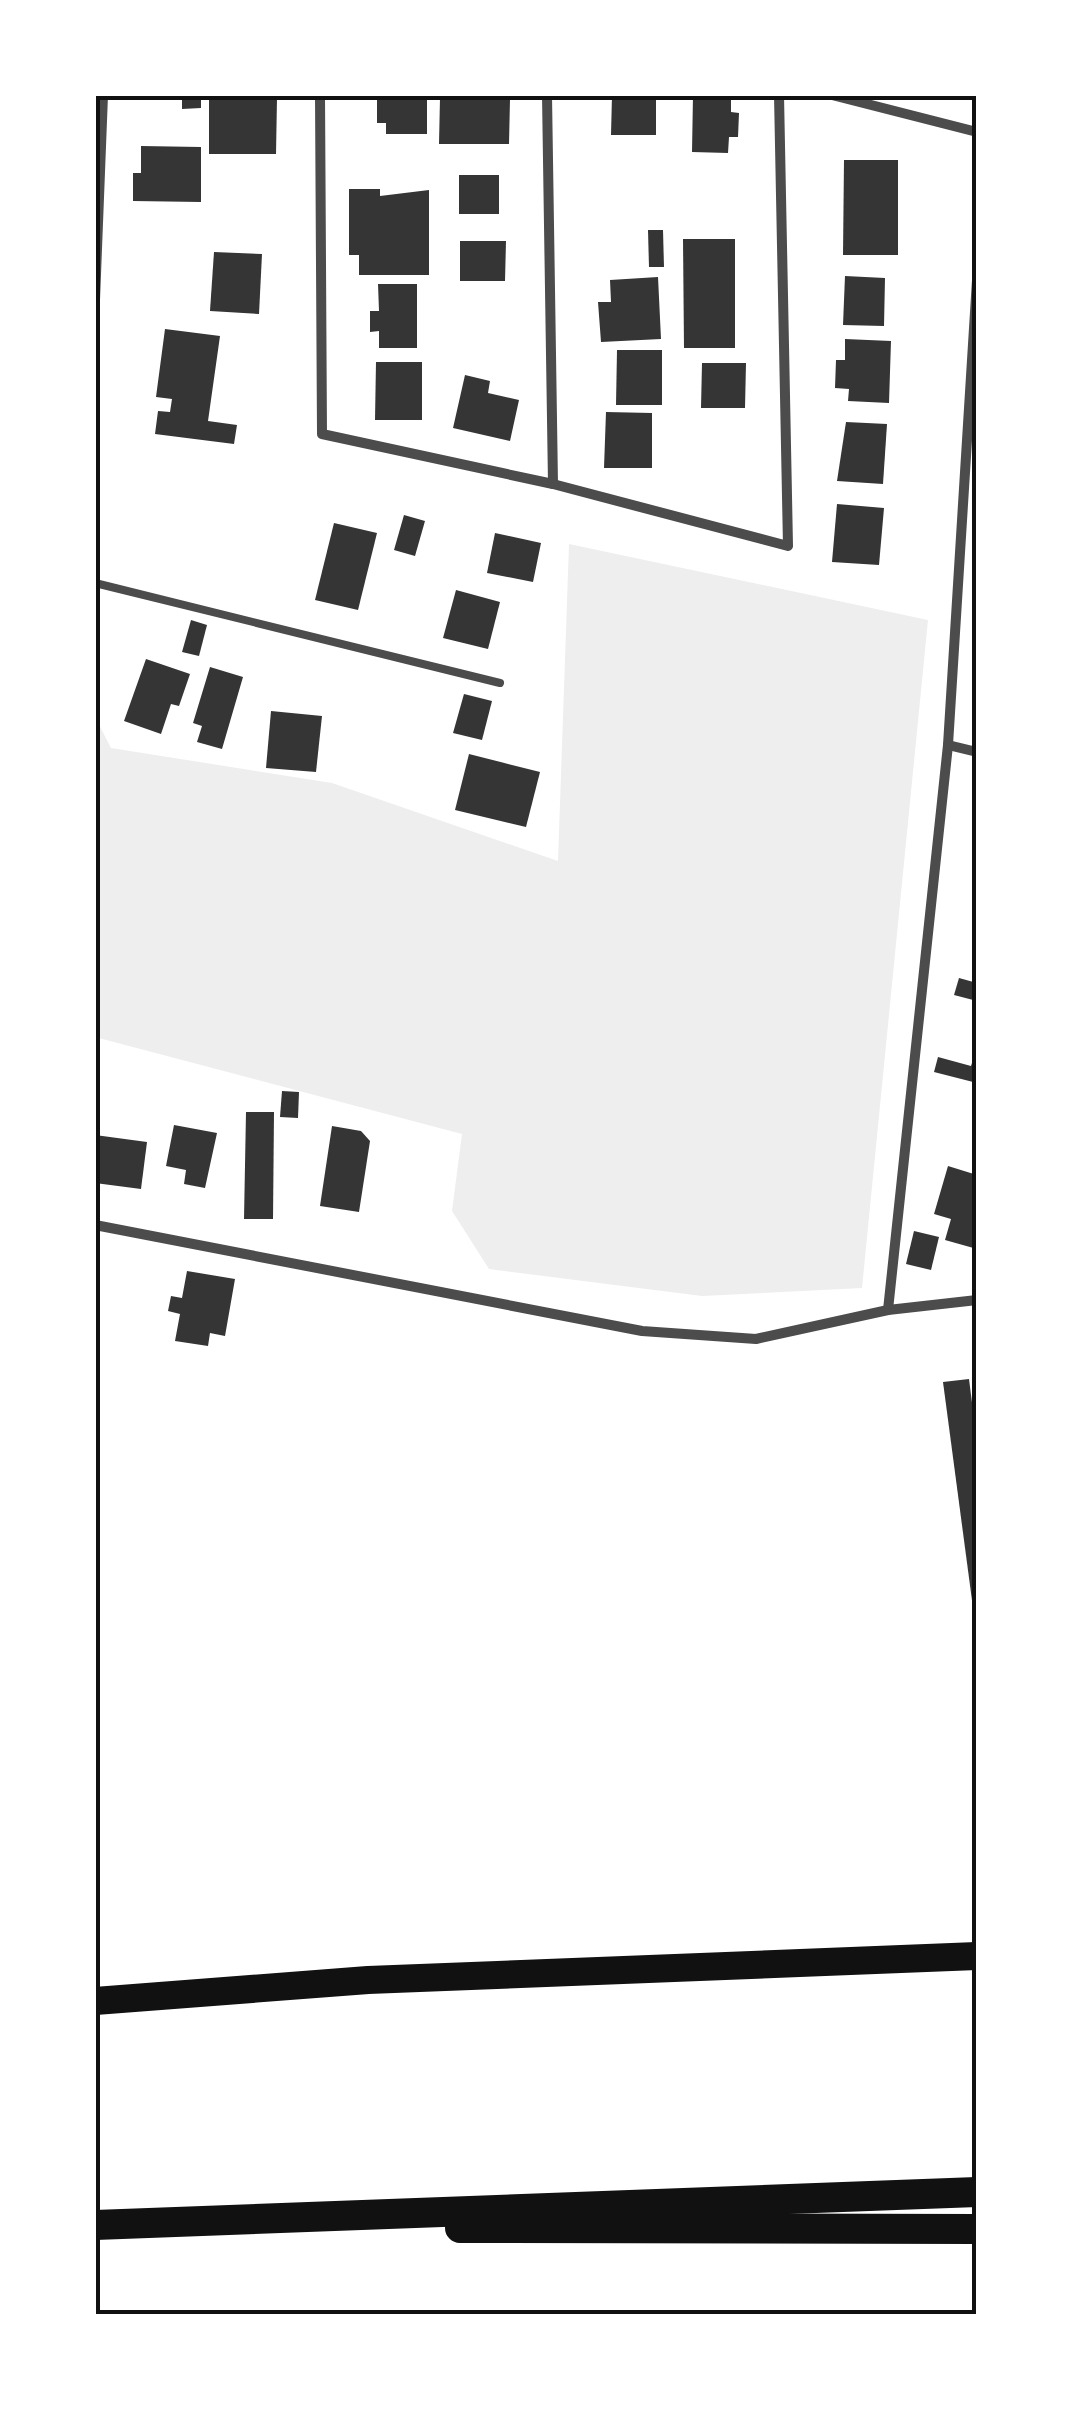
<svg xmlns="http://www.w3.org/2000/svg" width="1072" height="2409" viewBox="0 0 1072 2409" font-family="'Roboto Condensed',sans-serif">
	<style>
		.green { fill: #eee }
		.building { fill: #353535 }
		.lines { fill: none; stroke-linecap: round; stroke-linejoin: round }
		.service { stroke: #4c4c4c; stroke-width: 8 }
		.minor { stroke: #4c4c4c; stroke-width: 10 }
		.trunk { stroke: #111; stroke-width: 28 }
		.motorway { stroke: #111; stroke-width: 30 }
		.neatline { fill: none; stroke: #111; stroke-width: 4 }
	</style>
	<rect width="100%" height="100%" fill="#fff"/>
	<path class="green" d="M569,544L928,620L862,1288L702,1296L489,1269L452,1211L462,1134L95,1037V717L111,748L332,783L558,861Z"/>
	<g class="building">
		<path d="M182,95H201V108L182,109Z"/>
		<path d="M377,95H427V134H386V123H377Z"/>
		<path d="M612,95H656V135H611Z"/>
		<path d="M693,95H731V112L739,113L738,137H729L728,153L692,152Z"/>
		<path d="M209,98H277L276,154H209Z"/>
		<path d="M440,98L510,99L509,144H439Z"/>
		<path d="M141,146L201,147V202L133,201V173H141Z"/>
		<path d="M844,160H898V255H843Z"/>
		<rect x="459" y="175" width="40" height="39"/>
		<path d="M349,189H380V196L429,190V275H359V255H349Z"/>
		<path d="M648,230H663L664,267H649Z"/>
		<path d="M683,239H735V348H684Z"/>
		<path d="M460,241H506L505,281H460Z"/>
		<path d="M214,252L262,254L259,314L210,311Z"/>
		<path d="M845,276L885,278L884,326L843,325Z"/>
		<path d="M658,277L661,339L601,342L598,302H611L610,280Z"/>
		<path d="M378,284H417V348H379V331L370,332V311H379Z"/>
		<path d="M165,329L220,336L208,421L237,425L234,444L155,434L158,411L170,412L172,399L156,397Z"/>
		<path d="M845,339L891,341L889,403L848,401L849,389L835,388L836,360H845Z"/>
		<path d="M617,350H662V405H616Z"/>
		<path d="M376,362H422V420H375Z"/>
		<path d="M702,363H746L745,408H701Z"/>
		<path d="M465,375L490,381L488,393L519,400L510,441L453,428Z"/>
		<path d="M606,412L652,413V468H604Z"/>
		<path d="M846,422L887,424L883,484L837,481Z"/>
		<path d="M837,504L884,508L879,565L832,562Z"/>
		<path d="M404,515L425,521L415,556L394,550Z"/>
		<path d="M334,523L377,533L358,610L315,600Z"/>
		<path d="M495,533L541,543L533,582L487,573Z"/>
		<path d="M456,590L500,602L488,649L443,638Z"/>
		<path d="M191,620L207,625L199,656L182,652Z"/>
		<path d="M146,659L190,674L179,706L171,704L161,734L124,721Z"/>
		<path d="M210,667L243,677L222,749L197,742L202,726L193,723Z"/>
		<path d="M464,694L492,701L482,740L453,733Z"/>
		<path d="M271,711L322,716L316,772L266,768Z"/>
		<path d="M469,754L540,772L526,827L455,810Z"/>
		<path d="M959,978L977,983V1001L954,995Z"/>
		<path d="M977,1047V1083L934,1072L938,1057L971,1066Z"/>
		<path d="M282,1091L299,1092L298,1118L280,1117Z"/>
		<path d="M246,1112H274L273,1219H244Z"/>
		<path d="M174,1125L217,1133L205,1188L184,1184L186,1170L166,1166Z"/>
		<path d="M332,1126L361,1131L370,1141L359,1212L320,1206Z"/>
		<path d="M95,1135L147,1142L141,1189L95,1183Z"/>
		<path d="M948,1166L977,1175V1249L945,1240L951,1219L934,1214Z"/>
		<path d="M914,1231L939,1237L931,1270L906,1264Z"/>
		<path d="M187,1271L235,1279L225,1336L210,1333L208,1346L175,1341L180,1314L168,1311L171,1296L182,1298Z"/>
		<path d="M969,1379L977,1442L975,1623L943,1382Z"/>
	</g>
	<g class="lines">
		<path class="service" d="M95,583L500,683"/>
		<g class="minor">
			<path d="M320,95L322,434L553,484L788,546L779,95"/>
			<path d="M547,95L553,484"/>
			<path d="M832,95L977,132"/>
			<path d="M95,300L103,95"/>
			<path d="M948,745L977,752"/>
			<path d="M95,1225L642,1331L756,1339L888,1310L977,1300"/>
			<path d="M888,1310L948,745L977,280"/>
		</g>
		<path class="trunk" d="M95,2001L368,1980L977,1956"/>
		<g class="motorway">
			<path d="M95,2225L977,2192"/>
			<path d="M460,2228L977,2229"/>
		</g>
	</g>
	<rect width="1072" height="2409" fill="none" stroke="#ffffff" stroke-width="195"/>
	<rect x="98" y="98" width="876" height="2214" class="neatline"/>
</svg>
